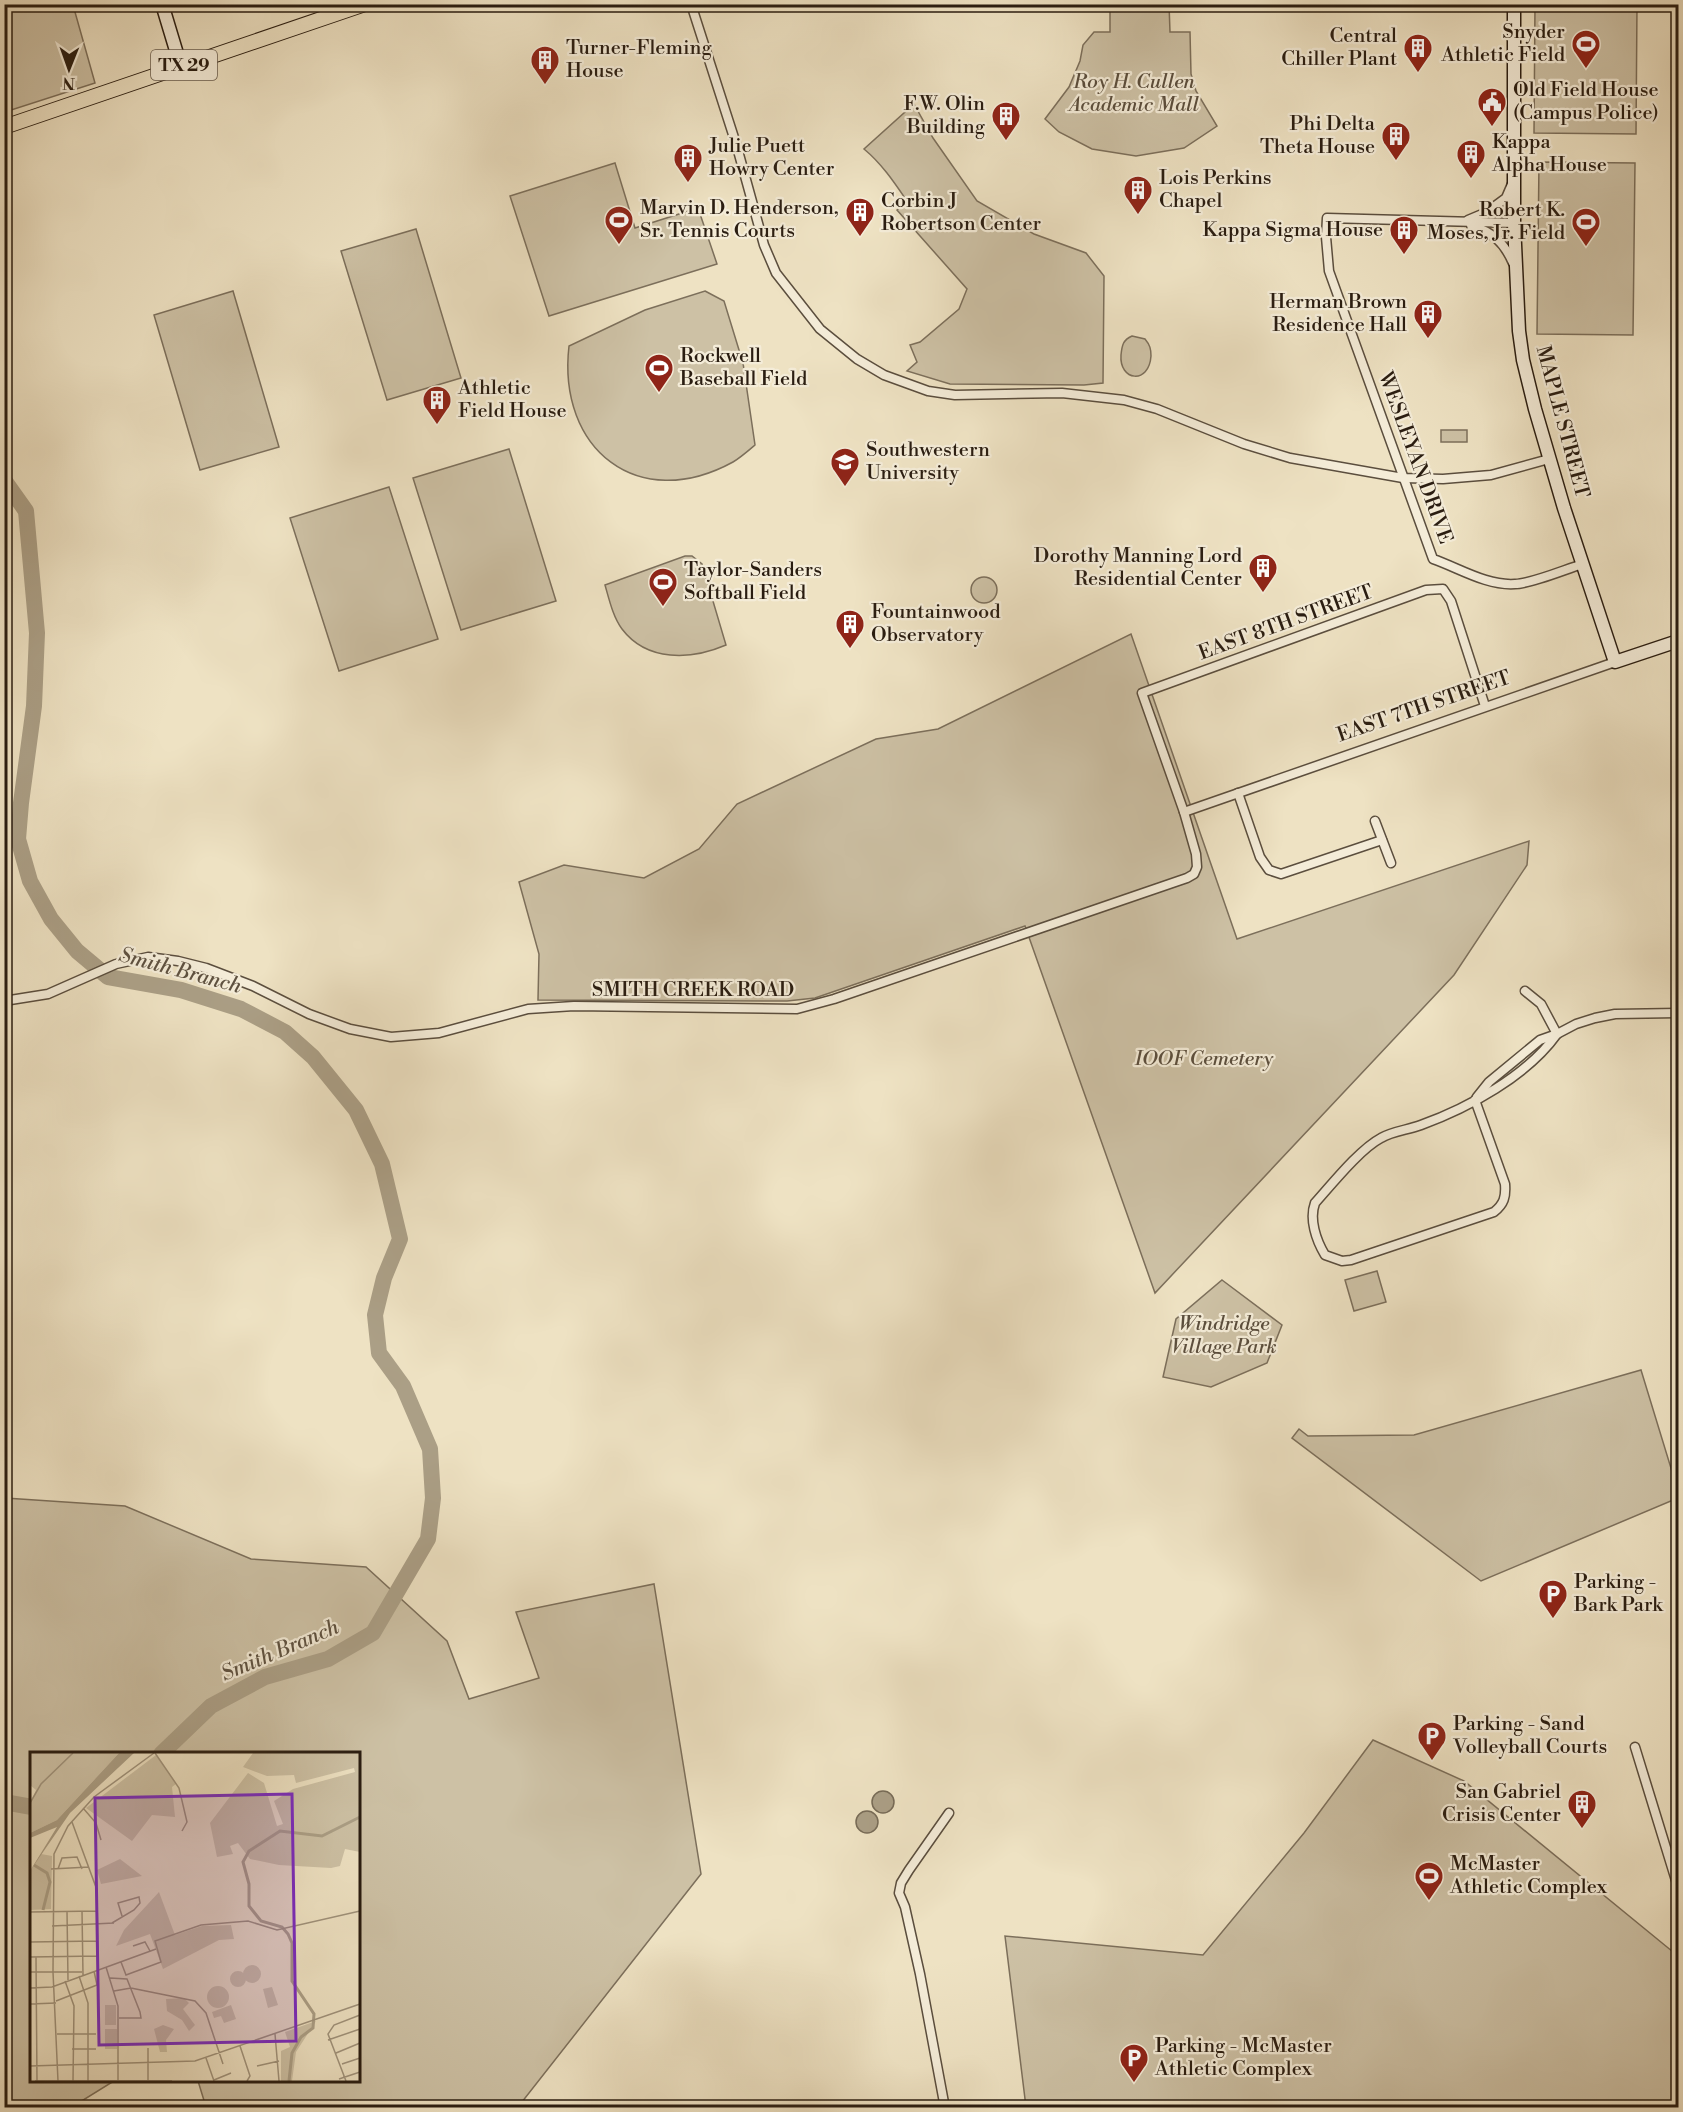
<svg xmlns="http://www.w3.org/2000/svg" width="1683" height="2112" viewBox="0 0 1683 2112" font-family="'Libre Bodoni',serif">
	<style>
		.green { fill: #cdc1a5; stroke: #7c6f5b; stroke-width: 1.5 }
		.water { fill: #ab9f86; stroke: #776b57; stroke-width: 1.5 }
		.lines { fill: none; stroke-linecap: round; stroke-linejoin: round }
		.river { stroke: #ab9f86; stroke-width: 16 }
		.street-casing { stroke: #5b4e3e; stroke-width: 11 }
		.secondary-casing { stroke: #2a1d11; stroke-width: 15 }
		.primary-casing { stroke: #2a1d11; stroke-width: 16 }
		.street { stroke: #f4ecd8; stroke-width: 8 }
		.secondary { stroke: #f4ecd8; stroke-width: 12 }
		.primary { stroke: #eee2c3; stroke-width: 14 }
		.labels { text-anchor: middle; dominant-baseline: central; stroke-width: 4.5; stroke-linejoin: round; paint-order: stroke }
		.shield { fill: #f4ecd8; stroke: #675b4d; stroke-width: 1.5 }
		.shield-label { font-size: 18px; font-weight: bold; fill: #2a1d11 }
		.poi-label { font-size: 20px; fill: #2a1d11; stroke: #f4ecd8; text-anchor: start }
		.park-label { font-size: 20px; font-style: italic; fill: #5b4e3d; stroke: #f4ecd8 }
		.street-label { font-size: 20px; fill: #2a1d11; stroke: #f4ecd8 }
		.water-label { font-size: 21px; font-style: italic; fill: #5e5140; stroke: #f4ecd8 }
		.inset-river { fill: none; stroke: #ab9f86; stroke-width: 3 }
		.inset-road { fill: none; stroke: #a0937c; stroke-width: 1.5 }
		.view { fill: #7b2cbf; fill-opacity: 0.15; stroke: #7b2cbf; stroke-width: 3 }
		.inset-edge { fill: none; stroke: #2a1d11; stroke-width: 3 }
	</style>
	<rect width="100%" height="100%" fill="#eee2c3"/>
	<filter id="stains"><feTurbulence type="fractalNoise" baseFrequency=".00333" numOctaves="4"/><feColorMatrix values="0 0 0 0 .2 0 0 0 0 .09 0 0 0 0 .02 0 0 0 .5 -.17"/></filter>
	<radialGradient id="worn" r=".72"><stop offset=".6" stop-color="#630" stop-opacity="0"/><stop offset="1" stop-color="#630" stop-opacity=".3"/></radialGradient>
	<g class="green">
		<path d="M5,4L73,5L95,83L5,112Z"/>
		<path d="M1169,4L1170,32H1190L1191,74L1196,91L1217,126L1184,148L1136,156L1092,149L1059,132L1045,119L1069,87L1080,61L1083,45L1094,32H1110V5Z"/>
		<path d="M1535,5H1637L1636,134L1534,133Z"/>
		<path d="M914,104L933,138L977,201L1034,234L1086,253L1104,276L1103,383L1084,385L950,384L907,371L917,362L910,345L920,342L959,309L967,289L897,210L907,201C894,182 882,164 864,149Z"/>
		<path d="M1539,162L1635,163L1633,335L1537,334Z"/>
		<path d="M615,163L635,228L698,208L717,264L549,316L510,196Z"/>
		<path d="M416,229L461,378L387,400L341,251Z"/>
		<path d="M233,291L279,447L200,470L154,315Z"/>
		<path d="M705,291L724,301L743,363L755,445C748,451 740,458 733,462C638,514 557,449 569,346L645,310Z"/>
		<path d="M1132,336L1145,339C1150,345 1151,349 1151,356C1149,385 1119,381 1121,355C1122,345 1123,340 1132,336Z"/>
		<rect x="1441" y="430" width="26" height="12"/>
		<path d="M509,449L556,601L461,630L413,478Z"/>
		<path d="M389,487L438,639L339,671L290,518Z"/>
		<path d="M685,556H692L702,564L726,645C691,660 647,662 622,629C613,617 609,599 605,585Z"/>
		<circle cx="984" cy="590" r="13"/>
		<path d="M1131,634L1237,939L1529,841L1527,865L1454,975L1155,1293L1025,926L815,998L787,1001L538,1000L539,954L519,882L564,865L644,878L699,849L737,804L876,739L938,729Z"/>
		<path d="M1377,1271L1386,1302L1354,1311L1345,1280Z"/>
		<path d="M1222,1280L1282,1325L1267,1363L1211,1387L1163,1377L1176,1319Z"/>
		<path d="M1641,1370L1678,1491V1498L1481,1581L1292,1438L1299,1429L1308,1436L1414,1435Z"/>
		<path d="M5,1498L125,1506L251,1559L366,1567L447,1641L469,1699L539,1678L516,1612L654,1584L701,1874L518,2107H206L198,2081L358,2080V1754H32V2080L114,2081L72,2107H5Z"/>
		<path d="M1373,1740L1464,1781L1678,1956V2102L1673,2108L1026,2107L1005,1936L1203,1955L1304,1833Z"/>
	</g>
	<g class="water">
		<circle cx="883" cy="1802" r="11"/>
		<circle cx="867" cy="1822" r="11"/>
	</g>
	<g class="lines">
		<g class="river">
			<path d="M4,480L26,511L37,633L34,706L21,803L18,839L30,881L51,919L77,951L108,977L181,990L241,1009L285,1032L313,1057L356,1110L382,1164L400,1239L384,1278L375,1315L379,1353L403,1386L430,1449L433,1498L428,1539L373,1633L328,1659L265,1677L211,1706L161,1754"/>
			<path d="M4,1802L32,1807"/>
		</g>
		<g class="street-casing">
			<g id="street">
				<path d="M691,4L737,147L764,245L776,273L820,329L857,359L884,375L928,391L955,395L1062,393L1124,400L1157,409L1244,444L1290,458L1403,478L1443,479L1491,475L1549,459"/>
				<path d="M1468,220L1487,212L1506,198L1512,184"/>
				<path d="M1514,223L1327,218L1326,237L1329,271L1433,559C1459,568 1487,586 1515,584C1531,584 1566,569 1583,564"/>
				<path d="M1471,225C1492,232 1504,242 1513,263"/>
				<path d="M1238,793L1260,857L1269,870L1281,874L1382,840"/>
				<path d="M1184,812L1615,662"/>
				<path d="M1375,821L1391,863"/>
				<path d="M1525,991L1541,1004L1557,1034"/>
				<path d="M4,1001L48,994L116,964L148,957L178,961L206,968L253,986L309,1014L350,1029L391,1037L439,1033L528,1009L574,1006L797,1009L834,999L1187,878L1194,874L1197,867L1196,854L1184,812L1142,693L1426,590L1443,589L1451,601L1485,706"/>
				<path d="M1477,1097L1489,1082L1540,1040L1557,1034L1576,1024L1595,1018L1615,1014L1678,1013"/>
				<path d="M1475,1100L1505,1184C1506,1197 1504,1204 1494,1212L1351,1260L1342,1261L1325,1255C1316,1240 1309,1219 1315,1203C1332,1184 1360,1149 1381,1138C1393,1131 1408,1130 1421,1125C1468,1108 1527,1076 1557,1034"/>
				<path d="M1635,1747L1678,1887"/>
				<path d="M945,2108L920,1974L905,1907L899,1893L901,1883L909,1870L949,1813"/>
			</g>
		</g>
		<g class="secondary-casing">
			<g id="secondary">
				<path d="M162,4L181,67"/>
				<path d="M1514,4V223L1519,331L1523,360L1535,409L1564,508L1615,662L1678,641"/>
			</g>
		</g>
		<g class="primary-casing">
			<path id="primary" d="M4,127L365,4"/>
		</g>
		<use href="#street" class="street"/>
		<use href="#secondary" class="secondary"/>
		<use href="#primary" class="primary"/>
	</g>
	<defs>
		<g id="stadium-pin" transform="scale(1.5)"><path d="M0 17L-7.5 6A9.5 9.5 0 1 1 7.5 6Z" fill="#8f2418" stroke="#f4ecd8"/><path d="M0-5a6.5 5 0 1 0 0 10a6.5 5 0 1 0 0-10ZM-3.5-1.8h7v3.6h-7Z" fill="#fff"/></g>
		<g id="building-pin" transform="scale(1.5)"><path d="M0 17L-7.5 6A9.5 9.5 0 1 1 7.5 6Z" fill="#8f2418" stroke="#f4ecd8"/><path d="M-4-6H4V6H1V3H-1V6H-4ZM-2.5-4.3h1.7v1.8h-1.7ZM.8-4.3h1.7v1.8H.8ZM-2.5-1h1.7V.8h-1.7ZM.8-1h1.7V.8H.8Z" fill="#fff"/></g>
		<g id="civic-pin" transform="scale(1.5)"><path d="M0 17L-7.5 6A9.5 9.5 0 1 1 7.5 6Z" fill="#8f2418" stroke="#f4ecd8"/><path d="M-.6-6.5H3V-4.5H.6V-3L4-1V1h2V6H-6V1h2V-1L-.6-3ZM-1.2 2.5V6h2.4V2.5Z" fill="#fff"/></g>
		<g id="university-pin" transform="scale(1.5)"><path d="M0 17L-7.5 6A9.5 9.5 0 1 1 7.5 6Z" fill="#8f2418" stroke="#f4ecd8"/><path d="M0-5L7-2L0 1L-7-2ZM-4 1L0 2.5L4 1V4Q0 6-4 4Z" fill="#fff"/></g>
		<g id="parking-pin" transform="scale(1.5)"><path d="M0 17L-7.5 6A9.5 9.5 0 1 1 7.5 6Z" fill="#8f2418" stroke="#f4ecd8"/><path d="M-3.5-5.5H1a3.5 3.5 0 0 1 0 7H-1V5.5H-3.5ZM-1-3.4V-.6H.8a1.4 1.4 0 0 0 0-2.8Z" fill="#fff"/></g>
	</defs>
	<g fill-rule="evenodd">
		<use href="#stadium-pin" x="1586" y="44"/>
		<use href="#building-pin" x="1418" y="48"/>
		<use href="#building-pin" x="545" y="60"/>
		<use href="#civic-pin" x="1492" y="102"/>
		<use href="#building-pin" x="1006" y="116"/>
		<use href="#building-pin" x="1396" y="136"/>
		<use href="#building-pin" x="1471" y="154"/>
		<use href="#building-pin" x="688" y="158"/>
		<use href="#building-pin" x="1138" y="190"/>
		<use href="#building-pin" x="860" y="212"/>
		<use href="#stadium-pin" x="619" y="220"/>
		<use href="#stadium-pin" x="1586" y="222"/>
		<use href="#building-pin" x="1404" y="230"/>
		<use href="#building-pin" x="1428" y="314"/>
		<use href="#stadium-pin" x="659" y="368"/>
		<use href="#building-pin" x="437" y="400"/>
		<use href="#university-pin" x="845" y="462"/>
		<use href="#building-pin" x="1263" y="568"/>
		<use href="#stadium-pin" x="663" y="582"/>
		<use href="#building-pin" x="850" y="624"/>
		<use href="#parking-pin" x="1553" y="1594"/>
		<use href="#parking-pin" x="1432" y="1736"/>
		<use href="#building-pin" x="1582" y="1804"/>
		<use href="#stadium-pin" x="1429" y="1876"/>
		<use href="#parking-pin" x="1134" y="2058"/>
	</g>
	<g class="labels">
		<rect class="shield" x="151" y="50" width="66" height="30" rx="4.5"/>
		<g class="shield-label">
			<text x="184" y="65">TX 29</text>
		</g>
		<g class="poi-label">
			<text x="1565" y="32" text-anchor="end">Snyder<tspan x="1565" dy="23">Athletic Field</tspan></text>
			<text x="1397" y="36" text-anchor="end">Central<tspan x="1397" dy="23">Chiller Plant</tspan></text>
			<text x="566" y="48">Turner-Fleming<tspan x="566" dy="23">House</tspan></text>
			<text x="1513" y="90">Old Field House<tspan x="1513" dy="23">(Campus Police)</tspan></text>
			<text x="985" y="104" text-anchor="end">F.W. Olin<tspan x="985" dy="23">Building</tspan></text>
			<text x="1375" y="124" text-anchor="end">Phi Delta<tspan x="1375" dy="23">Theta House</tspan></text>
			<text x="1492" y="142">Kappa<tspan x="1492" dy="23">Alpha House</tspan></text>
			<text x="709" y="146">Julie Puett<tspan x="709" dy="23">Howry Center</tspan></text>
			<text x="1159" y="178">Lois Perkins<tspan x="1159" dy="23">Chapel</tspan></text>
			<text x="881" y="201">Corbin J<tspan x="881" dy="23">Robertson Center</tspan></text>
			<text x="640" y="208">Marvin D. Henderson,<tspan x="640" dy="23">Sr. Tennis Courts</tspan></text>
			<text x="1565" y="210" text-anchor="end">Robert K.<tspan x="1565" dy="23">Moses, Jr. Field</tspan></text>
			<text x="1383" y="230" text-anchor="end">Kappa Sigma House</text>
			<text x="1407" y="302" text-anchor="end">Herman Brown<tspan x="1407" dy="23">Residence Hall</tspan></text>
			<text x="680" y="356">Rockwell<tspan x="680" dy="23">Baseball Field</tspan></text>
			<text x="458" y="388">Athletic<tspan x="458" dy="23">Field House</tspan></text>
			<text x="866" y="450">Southwestern<tspan x="866" dy="23">University</tspan></text>
			<text x="1242" y="556" text-anchor="end">Dorothy Manning Lord<tspan x="1242" dy="23">Residential Center</tspan></text>
			<text x="684" y="570">Taylor-Sanders<tspan x="684" dy="23">Softball Field</tspan></text>
			<text x="871" y="612">Fountainwood<tspan x="871" dy="23">Observatory</tspan></text>
			<text x="1574" y="1582">Parking -<tspan x="1574" dy="23">Bark Park</tspan></text>
			<text x="1453" y="1724">Parking - Sand<tspan x="1453" dy="23">Volleyball Courts</tspan></text>
			<text x="1561" y="1792" text-anchor="end">San Gabriel<tspan x="1561" dy="23">Crisis Center</tspan></text>
			<text x="1450" y="1864">McMaster<tspan x="1450" dy="23">Athletic Complex</tspan></text>
			<text x="1155" y="2046">Parking - McMaster<tspan x="1155" dy="23">Athletic Complex</tspan></text>
		</g>
		<g class="park-label">
			<text x="1134" y="82">Roy H. Cullen<tspan x="1134" dy="23">Academic Mall</tspan></text>
			<text x="1204" y="1059">IOOF Cemetery</text>
			<text x="1224" y="1324">Windridge<tspan x="1224" dy="23">Village Park</tspan></text>
		</g>
		<g class="street-label">
			<text transform="translate(1562 422) rotate(75)">MAPLE STREET</text>
			<text transform="translate(1415 458) rotate(70)">WESLEYAN DRIVE</text>
			<text transform="translate(1286 623) rotate(-20)">EAST 8TH STREET</text>
			<text transform="translate(1424 707) rotate(-19)">EAST 7TH STREET</text>
			<text x="693" y="990">SMITH CREEK ROAD</text>
		</g>
		<g class="water-label">
			<text transform="translate(180 971) rotate(15)">Smith Branch</text>
			<text transform="translate(280 1651) rotate(-23)">Smith Branch</text>
		</g>
	</g>
	<g transform="translate(30 1752)">
		<rect width="330" height="330" fill="#eee2c3"/>
		<path d="M0,1H89L27,68L0,81V53L6,38L0,33ZM223,1H330V100L315,97L310,114L301,116L249,113L220,107L208,91L200,94L203,102L187,105L180,71L218,21L234,31L247,74L253,72L244,49L263,37L325,20L324,16L266,31L264,23L237,24L213,15ZM126,3L146,32L142,35L145,65L122,63L102,89L56,56ZM11,102L22,104L21,157L0,158V119ZM90,107L112,124L71,132L67,118ZM129,140L145,183L172,174L201,173L204,187L189,188L133,217L120,182L86,194L94,178ZM213 222a9 9 0 1 1 18 0a9 9 0 1 1-18 0ZM200 227a8 8 0 1 1 16 0a8 8 0 1 1-16 0ZM177 245a11 11 0 1 1 22 0a11 11 0 1 1-22 0ZM242,235L248,253L238,256L233,237ZM154,246L159,251L153,257L165,273L159,279L152,268L137,259L136,247ZM75,253H86V273H75ZM201,253L206,267L194,271L191,264L184,266L182,260ZM286,269L266,300L262,329H251V299L260,295L255,280ZM133,273L144,277L136,288L137,300H130L124,277ZM75,277H87V297H75Z" fill="#cdc1a5"/>
		<path d="M89,1H104L40,61L0,119L27,75L0,86V81L27,68Z" fill="#ab9f86"/>
		<path class="inset-river" d="M4,113L17,121L20,130L13,158M259,329L262,301L271,285L283,276L284,262L262,229V191L258,182L252,175L231,169L219,154V132L213,110L219,99L250,79L292,84L330,65"/>
		<path class="inset-road" d="M125,1L149,36L157,70L152,79M0,51L11,32L43,1M53,56L66,71L71,88M42,70L67,138L68,218M21,117L59,115M28,117L32,106L47,105L52,117M37,159L38,228M52,159L53,223M0,160L67,159M82,171L104,158L110,151L109,145L88,151L92,164M22,174L84,171M0,190L67,189M103,194L115,190L120,199M0,205L68,204M6,205L7,329M91,210L96,223L131,210L125,189L171,173L218,169L247,178L330,159M76,215L88,254V328M0,220H52M49,224L58,251V329M80,226L97,227L110,260L111,266H89M35,229L44,254L43,329M0,236L22,235L126,197M84,239L101,236L165,249L176,261L193,312M26,249L67,233L64,219M0,252L26,251M27,282H66M245,282L249,329M298,288L330,277M210,294L220,324L217,329M118,296V328M42,297H66M306,301L330,291M176,306L184,329M312,312L330,306M0,314L165,309L330,252M227,314L249,309M309,327L330,320M184,328L201,321M5,329H142M28,329L23,220L24,102L38,74L64,45L124,1M316,329L298,282L304,273L330,263"/>
		<path class="view" d="M262,42L266,289L69,293L65,46Z"/>
		<rect width="330" height="330" class="inset-edge"/>
	</g>
	<rect width="1683" height="2112" fill="none" stroke="#eee2c3" stroke-width="24"/>
	<rect x="6" y="6" width="1671" height="2100" fill="none" stroke="#2a1d11" stroke-width="3"/>
	<rect x="12" y="12" width="1659" height="2088" fill="none" stroke="#2a1d11" stroke-width="1.5"/>
	<g transform="translate(69 69) rotate(181)" stroke="#f4ecd8" stroke-width="4.5" paint-order="stroke">
	<path d="M0-4.5L10 22L0 15L-10 22Z" fill="#2a1d11"/>
	<text y="-9" font-size="16" font-weight="bold" text-anchor="middle" fill="#2a1d11">N</text>
	</g>
	<rect width="100%" height="100%" filter="url(#stains)"/>
	<rect width="100%" height="100%" fill="url(#worn)"/>
</svg>
